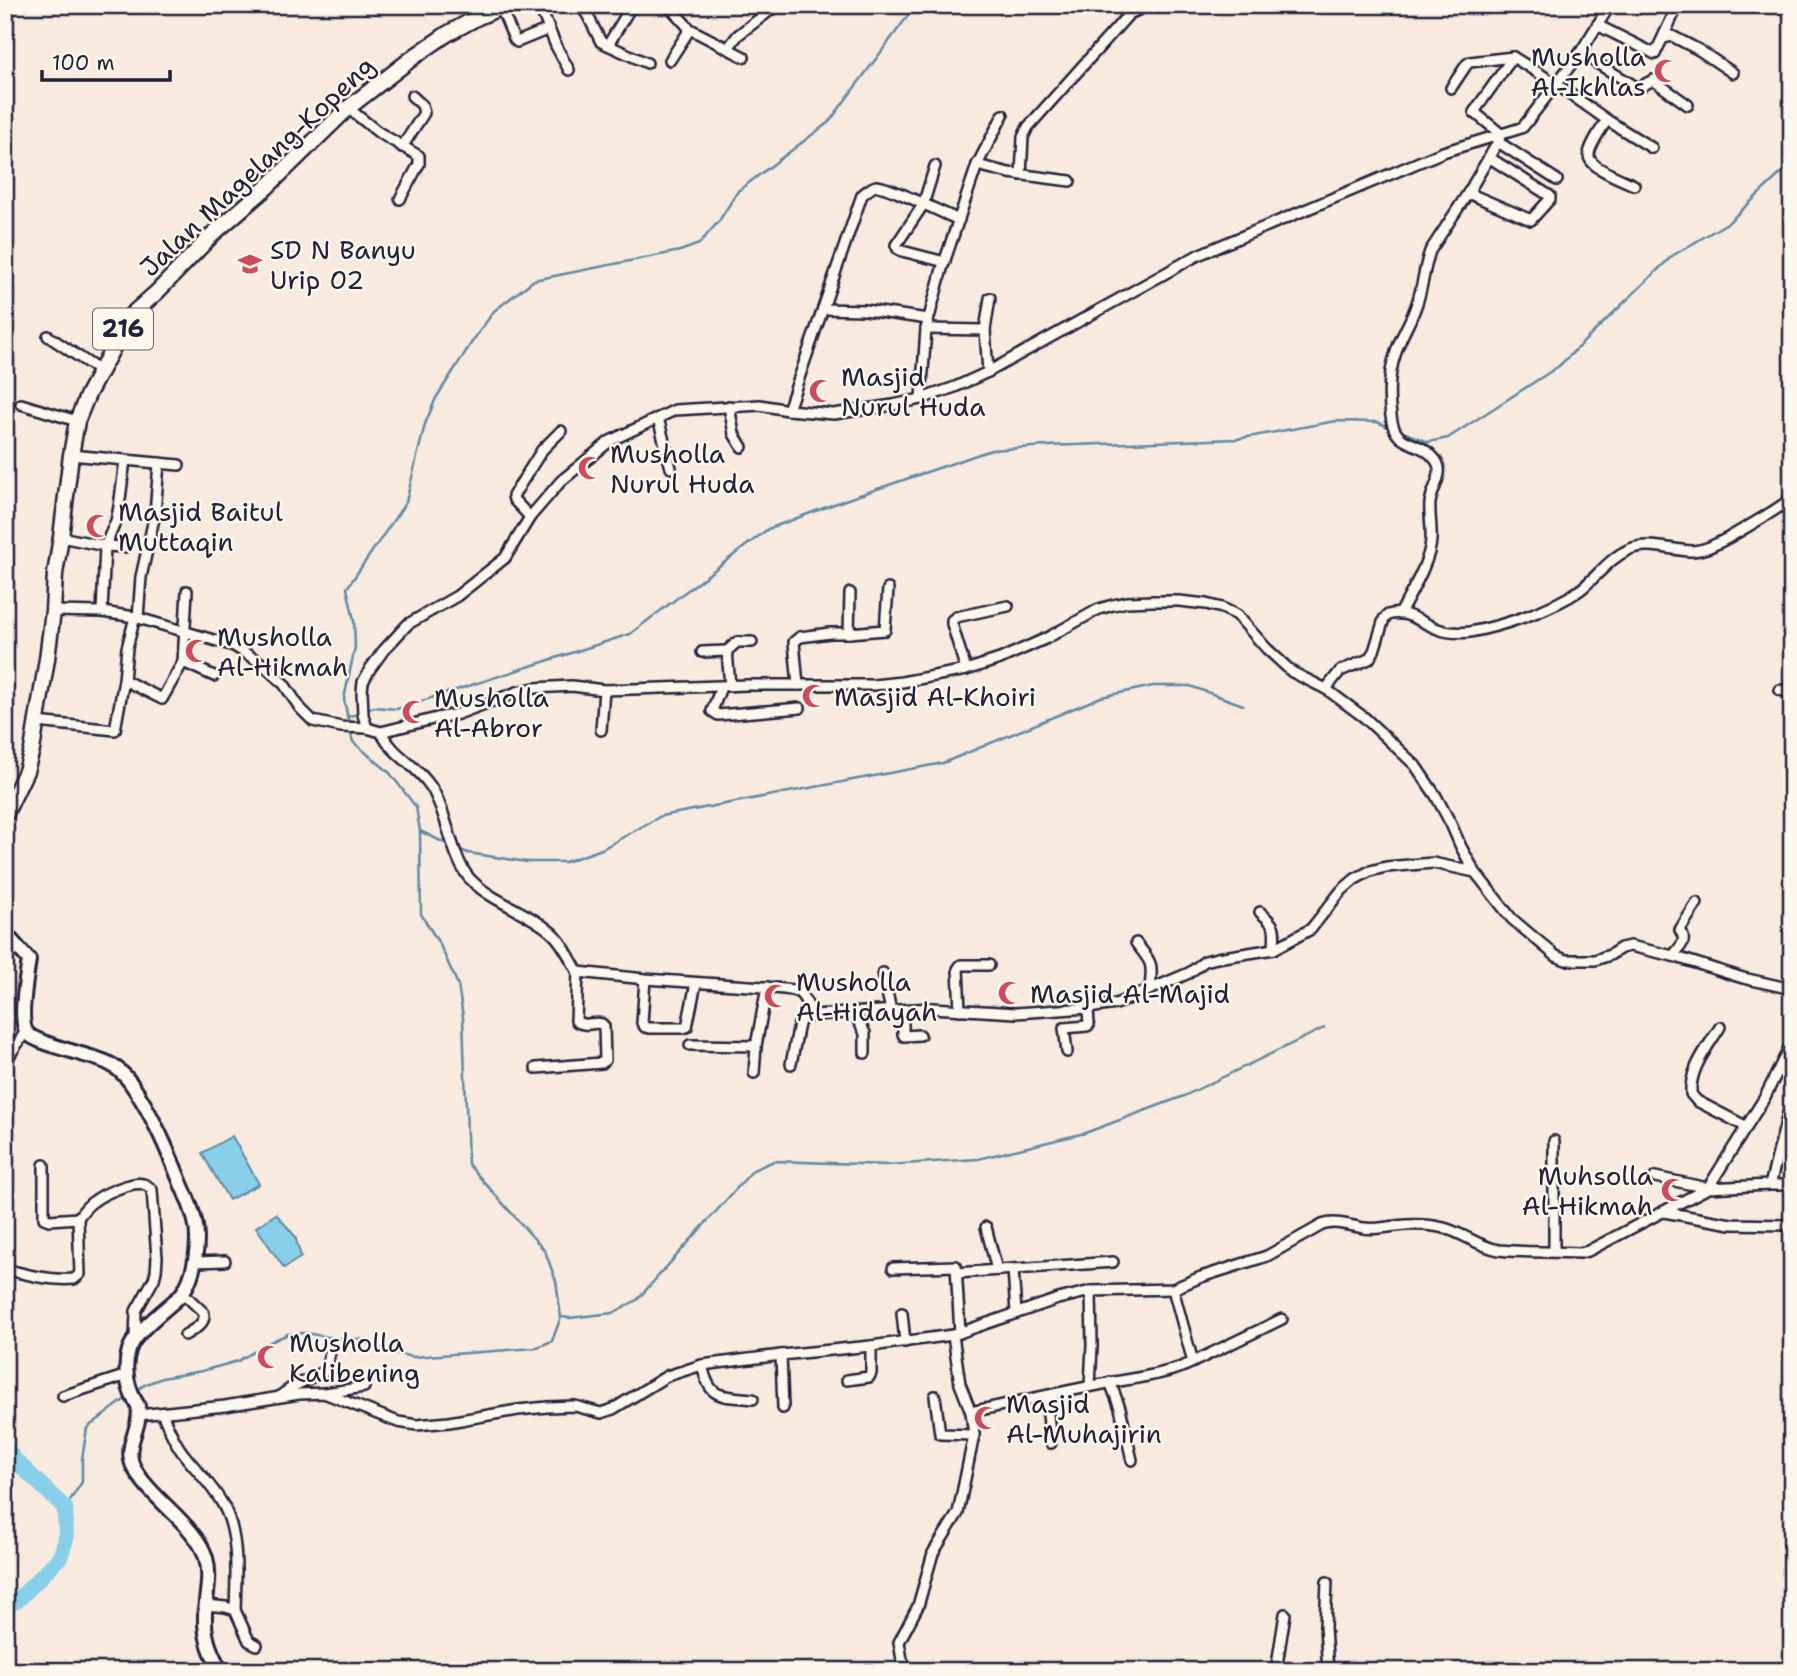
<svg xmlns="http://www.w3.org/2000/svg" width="1797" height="1676" viewBox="0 0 1797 1676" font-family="'Shantell Sans',sans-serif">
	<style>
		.water { fill: #88cfe9; stroke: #5f8aa3; stroke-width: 2 }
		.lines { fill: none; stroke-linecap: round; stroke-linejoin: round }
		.stream { stroke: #5f8aa3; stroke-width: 2.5 }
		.river { stroke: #88cfe9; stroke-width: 16 }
		.street-casing { stroke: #22223b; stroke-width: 14 }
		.secondary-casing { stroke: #22223b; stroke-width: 18 }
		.primary-casing { stroke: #22223b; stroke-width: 19 }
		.street { stroke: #fbf7ec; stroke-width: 9 }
		.secondary { stroke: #fbf7ec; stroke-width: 12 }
		.primary { stroke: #fbf7ec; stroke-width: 14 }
		.labels { text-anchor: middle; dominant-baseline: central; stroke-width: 5; stroke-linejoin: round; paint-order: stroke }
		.shield { fill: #fbf7ec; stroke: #636270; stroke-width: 2 }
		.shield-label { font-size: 24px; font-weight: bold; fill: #22223b }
		.poi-label { font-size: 26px; fill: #22223b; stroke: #fbf7ec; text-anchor: start }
		.street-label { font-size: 26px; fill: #22223b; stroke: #fbf7ec }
	</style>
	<rect width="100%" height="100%" fill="#f8eadf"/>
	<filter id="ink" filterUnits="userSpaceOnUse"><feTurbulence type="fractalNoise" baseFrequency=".0143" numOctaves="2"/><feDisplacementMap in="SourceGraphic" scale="14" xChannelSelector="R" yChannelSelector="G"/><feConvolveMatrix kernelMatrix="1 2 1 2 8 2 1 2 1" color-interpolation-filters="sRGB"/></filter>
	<g filter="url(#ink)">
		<g class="water">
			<path d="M232,1136L259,1184L229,1200L202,1153Z"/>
			<path d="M276,1214L295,1236L301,1257L284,1268L256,1227Z"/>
		</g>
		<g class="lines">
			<g class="stream">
				<path d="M1400,431L1428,442L1448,438L1559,366L1672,256L1729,222L1792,163"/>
				<path d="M366,710L374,707L397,709L630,634L768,529L845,500L991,450L1047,446L1237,439L1336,421L1377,422L1391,428"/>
				<path d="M347,717L360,713"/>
				<path d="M349,724L344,699L355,647L354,620L347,588L406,502L425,424L436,398L472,342L494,311L534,280L680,251L699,244L719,221L738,191L829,122L916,5"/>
				<path d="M420,831L449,845"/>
				<path d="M458,849L468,853L527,862H565L602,849L661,816L943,763L1101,697L1153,686H1190L1243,705"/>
				<path d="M561,1317L569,1318L613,1313L637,1300L753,1170L774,1161L888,1165L978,1159L1085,1133L1184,1096L1324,1028"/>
				<path d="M136,1391L144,1385L162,1378L202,1371L238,1361L268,1343L288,1334L305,1333L334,1338L360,1339L394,1353L413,1357L535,1348L552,1341L561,1317L556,1281L545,1251L468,1164L463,1017L458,985L440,945L421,914L420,831L416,807L389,772L353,742L350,731"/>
				<path d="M65,1508L82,1482V1459L87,1428L128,1397"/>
			</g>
			<path class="river" d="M5,1448L16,1461L65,1508L66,1539L60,1557L18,1600L5,1606"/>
			<g class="street-casing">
				<g id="street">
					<path d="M502,5L501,8L514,39L517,42L549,29L556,46L569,70"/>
					<path d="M539,5L549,29"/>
					<path d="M580,5L588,16L601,42L647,63"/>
					<path d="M668,5L690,29L670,60"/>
					<path d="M1597,25L1655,54L1678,5"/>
					<path d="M690,29L744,57"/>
					<path d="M1663,38L1672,36L1699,50L1733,73"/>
					<path d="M608,45L632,5"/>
					<path d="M728,48L738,35L772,9L774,5"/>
					<path d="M1580,53L1638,88L1653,80L1688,105"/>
					<path d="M1451,88L1467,64L1470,62L1513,57L1556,84L1607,120L1652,148"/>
					<path d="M348,108L378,132L419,156V164L400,199"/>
					<path d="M1607,120C1602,128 1589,146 1589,155C1588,167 1623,180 1634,185"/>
					<path d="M1498,142L1557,180"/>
					<path d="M402,147L424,113L422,105L412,96"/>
					<path d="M977,165L1003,115"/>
					<path d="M935,166L923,205L896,245L898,249L902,251L945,262"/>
					<path d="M1021,175L1023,137L1028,127L1129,14L1149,5"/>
					<path d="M1468,193L1531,220L1550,199V196L1490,158"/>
					<path d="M823,309L865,310L928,319"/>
					<path d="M926,329L985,330"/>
					<path d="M48,336L100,371"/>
					<path d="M988,372L985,330L990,298"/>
					<path d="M921,399L926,329L942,269L977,165L1009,173L1070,181"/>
					<path d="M21,404L77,421"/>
					<path d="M729,406L734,434L742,447"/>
					<path d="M788,410L862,195C866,192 871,187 876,186C887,185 944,214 959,220"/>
					<path d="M658,418L671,468"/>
					<path d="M71,455L179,465"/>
					<path d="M530,517L514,500L513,496L542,450L561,431"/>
					<path d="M61,537L105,546L125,547"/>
					<path d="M53,611L102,612L135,617L234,646L261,663L284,684L300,708L313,721L341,727L367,728L381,732L437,718L458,714L517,692L534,688L572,686L604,690L747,685H874L902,682L966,670L1000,659L1047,638L1099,609L1113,605L1127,602L1153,601H1179L1206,604L1222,608L1237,615L1266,648L1292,672L1326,689L1365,718L1415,765L1436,796L1451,824L1461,847L1475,872L1512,919L1556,956L1566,960H1595L1610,955L1621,948L1630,946L1673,956L1743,978L1792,989"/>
					<path d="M102,612L105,546L116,521L119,507L125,460"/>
					<path d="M1400,614C1410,594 1430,562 1431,540C1432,528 1429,515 1430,503C1432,487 1447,472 1434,458C1418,438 1395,450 1391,416C1388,396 1389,372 1396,352C1401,335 1412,320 1417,303C1423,286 1424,268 1430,251L1468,193L1498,142L1501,134L1474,112L1513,57"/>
					<path d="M138,618L141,577L155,514L159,463"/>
					<path d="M849,633L885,630L888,589"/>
					<path d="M727,651L737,642H752"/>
					<path d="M702,652L727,651L730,686"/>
					<path d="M183,662L214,676"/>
					<path d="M966,670L952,624V620L956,617L1008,606"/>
					<path d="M124,680L162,699L183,662L187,591"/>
					<path d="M798,685L794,642L800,637L830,633H849L850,593"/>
					<path d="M721,687L712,711L718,715L800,708"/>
					<path d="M1326,689L1340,671L1369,659L1374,651L1384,619L1388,615C1407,609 1421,623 1438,629C1448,633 1460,633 1470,632C1503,626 1553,609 1580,590C1597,577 1609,558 1630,549C1649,541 1673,551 1693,551C1707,550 1716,544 1728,538C1750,525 1771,514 1792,498"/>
					<path d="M1780,690L1792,694"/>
					<path d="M37,722L115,730L124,680L127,648L135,617"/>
					<path d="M367,728L363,715L362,691L363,682L370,669L383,651L408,624L457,596L505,558L530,517L561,481L610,441L675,410L760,405L788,410L834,414L893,405L921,399L955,387L988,372L1198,255L1443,152L1518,129L1523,127L1580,53L1610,5"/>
					<path d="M601,730L604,690"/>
					<path d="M381,732C393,756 417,765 431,787C448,813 451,859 471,880C494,903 527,911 551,932C563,942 570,959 578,972L645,979L764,987L793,990L800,993L805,1000L813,1015L932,1008L1016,1013L1088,1008L1116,1004L1189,973L1205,961L1217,958L1274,949L1311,929L1341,891L1355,879L1370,871L1386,867L1433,863L1475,872"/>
					<path d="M1260,912C1277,927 1275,927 1274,949"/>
					<path d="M1136,943C1152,963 1153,963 1150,988"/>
					<path d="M1673,956C1680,946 1688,942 1680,930L1681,928L1697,903"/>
					<path d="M883,973L891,1011"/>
					<path d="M645,979L642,1023L645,1027L649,1028H683L687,1027L696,983"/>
					<path d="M903,1010V1034L904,1036L920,1035"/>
					<path d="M960,1010L958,969L961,965H989"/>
					<path d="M854,1013L865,1033V1053"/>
					<path d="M1720,1027C1708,1047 1689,1069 1691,1094L1697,1101L1747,1127"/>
					<path d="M690,1045L756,1046L767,987"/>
					<path d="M1067,1052L1064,1028L1087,1026L1089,1025L1088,1008"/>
					<path d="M5,1062L26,1031"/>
					<path d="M791,1064L799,1024L801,1020L813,1015"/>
					<path d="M536,1068L602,1063L605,1060L604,1027L602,1024C593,1021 585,1028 576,1021L578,972"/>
					<path d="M754,1073L756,1046"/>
					<path d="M1554,1141V1251"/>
					<path d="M1655,1177L1708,1188L1770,1185H1792"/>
					<path d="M1770,1185L1792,1098"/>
					<path d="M1664,1212L1731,1224L1792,1225"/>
					<path d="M78,1218C83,1211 87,1205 94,1201C103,1194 132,1181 143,1184C148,1185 149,1187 152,1190L157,1258L156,1271L154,1279L136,1311L135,1339"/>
					<path d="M986,1227L997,1270"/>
					<path d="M194,1262L225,1261"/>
					<path d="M893,1268L956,1266L960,1333"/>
					<path d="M5,1269C28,1275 51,1281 74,1279L80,1274L78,1218L49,1220L44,1218V1165"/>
					<path d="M1013,1269L1016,1313"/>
					<path d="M957,1273L1113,1262"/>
					<path d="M183,1293L204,1313C205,1325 194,1329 185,1335"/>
					<path d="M902,1313L905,1342"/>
					<path d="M953,1335L960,1384L971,1412C1013,1403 1056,1393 1098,1385C1127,1379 1168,1375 1193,1362L1173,1289"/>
					<path d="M781,1355L783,1408"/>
					<path d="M1193,1362L1282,1319"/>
					<path d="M702,1365C710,1401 720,1395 753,1399"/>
					<path d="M847,1380L869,1377L871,1373V1346"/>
					<path d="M1110,1382L1120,1408L1132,1460"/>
					<path d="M1090,1386L1092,1346L1091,1291"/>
					<path d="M325,1393L364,1387"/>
					<path d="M63,1396L127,1375"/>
					<path d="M280,1396L294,1386L325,1371L332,1345"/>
					<path d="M935,1396L940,1434L974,1435"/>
					<path d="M1046,1396L1051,1443"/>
					<path d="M162,1413C168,1426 173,1440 182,1452C195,1469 211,1484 222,1503C240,1534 236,1575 235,1610"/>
					<path d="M139,1415L225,1406L299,1394L324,1393L398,1422L417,1425L449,1422L518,1410L547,1407L575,1406L601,1413L613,1409L667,1376L702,1365L781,1355L871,1346L953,1335L1058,1299L1091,1291L1173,1289L1201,1277L1267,1256L1322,1225C1337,1220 1349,1226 1364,1228C1375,1230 1385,1227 1396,1226C1412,1224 1428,1224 1444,1228C1463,1233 1479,1247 1499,1250C1525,1253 1553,1251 1580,1253L1588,1251L1708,1188L1765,1097L1792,1042"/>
					<path d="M1327,1582L1325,1627L1328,1671"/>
					<path d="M206,1605L226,1607L235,1610L249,1641L257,1645"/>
					<path d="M907,1668L902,1660L899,1642L918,1606L933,1553L958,1513L974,1435L971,1412"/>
					<path d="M1276,1671L1285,1614"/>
				</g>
			</g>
			<g class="secondary-casing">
				<path id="secondary" d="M5,933L29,960C27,975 18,1021 27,1033C36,1044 90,1055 106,1062C115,1066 124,1074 130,1082C152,1113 168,1151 182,1186C187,1197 192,1209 195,1221C200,1241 195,1275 183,1292C180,1297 175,1300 172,1303C158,1315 135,1333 129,1350C125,1363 126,1379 131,1392C132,1397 136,1401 138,1406C143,1427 122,1446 134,1468C151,1499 197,1526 206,1558C212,1579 204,1600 205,1621C205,1640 212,1655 221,1671"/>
			</g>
			<g class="primary-casing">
				<path id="primary" d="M5,815L26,771L32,750L47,659L53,611L55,574L61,537L71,455L77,421L88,394L130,316L157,292L214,233L267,187L348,108L415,56L447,34L478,17L506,5"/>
			</g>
			<use href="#street" class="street"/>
			<use href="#secondary" class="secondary"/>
			<use href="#primary" class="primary"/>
		</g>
	</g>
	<defs>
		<g id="mosque-bare" transform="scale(1.89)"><path d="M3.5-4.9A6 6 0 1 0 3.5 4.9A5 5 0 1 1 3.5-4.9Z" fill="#d1495b" stroke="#fbf7ec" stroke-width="2.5" paint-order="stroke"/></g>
		<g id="school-bare" transform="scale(1.89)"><path d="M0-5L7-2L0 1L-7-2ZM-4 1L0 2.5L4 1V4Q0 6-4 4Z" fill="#d1495b" stroke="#fbf7ec" stroke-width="2.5" paint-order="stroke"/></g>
	</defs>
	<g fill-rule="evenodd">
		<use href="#mosque-bare" x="1666" y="71"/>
		<use href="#school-bare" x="250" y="264"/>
		<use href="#mosque-bare" x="821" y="391"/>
		<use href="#mosque-bare" x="590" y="468"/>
		<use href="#mosque-bare" x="98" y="526"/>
		<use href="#mosque-bare" x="197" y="651"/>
		<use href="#mosque-bare" x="814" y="696"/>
		<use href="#mosque-bare" x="414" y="712"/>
		<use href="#mosque-bare" x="1010" y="993"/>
		<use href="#mosque-bare" x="776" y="996"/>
		<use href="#mosque-bare" x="1673" y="1190"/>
		<use href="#mosque-bare" x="269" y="1357"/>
		<use href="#mosque-bare" x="986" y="1418"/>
	</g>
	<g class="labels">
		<rect class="shield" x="93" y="308.5" width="60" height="41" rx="5"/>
		<g class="shield-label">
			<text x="123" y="329">216</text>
		</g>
		<g class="poi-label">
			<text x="1646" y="56" text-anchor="end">Musholla<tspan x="1646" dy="30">Al-Ikhlas</tspan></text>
			<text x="270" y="249">SD N Banyu<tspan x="270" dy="30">Urip 02</tspan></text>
			<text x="841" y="376">Masjid<tspan x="841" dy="30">Nurul Huda</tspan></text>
			<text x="610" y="453">Musholla<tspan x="610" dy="30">Nurul Huda</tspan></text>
			<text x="118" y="511">Masjid Baitul<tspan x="118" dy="30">Muttaqin</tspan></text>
			<text x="217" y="636">Musholla<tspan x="217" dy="30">Al-Hikmah</tspan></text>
			<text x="834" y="696">Masjid Al-Khoiri</text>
			<text x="434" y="697">Musholla<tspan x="434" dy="30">Al-Abror</tspan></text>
			<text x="796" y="981">Musholla<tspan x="796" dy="30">Al-Hidayah</tspan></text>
			<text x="1030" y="993">Masjid Al-Majid</text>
			<text x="1653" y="1175" text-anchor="end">Muhsolla<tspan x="1653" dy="30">Al-Hikmah</tspan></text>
			<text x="289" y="1342">Musholla<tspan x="289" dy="30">Kalibening</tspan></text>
			<text x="1006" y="1403">Masjid<tspan x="1006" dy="30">Al-Muhajirin</tspan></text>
		</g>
		<g class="street-label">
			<text transform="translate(257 166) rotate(-43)">Jalan Magelang-Kopeng</text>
		</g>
	</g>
	<rect width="1797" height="1676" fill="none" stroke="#fbf7ec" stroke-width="28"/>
	<rect x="14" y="14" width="1769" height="1648" fill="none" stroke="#22223b" stroke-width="2.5" filter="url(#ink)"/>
	<path d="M42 70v10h128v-10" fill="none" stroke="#22223b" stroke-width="3.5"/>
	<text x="52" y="70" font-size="21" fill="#22223b" stroke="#fbf7ec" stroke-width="5" paint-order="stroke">100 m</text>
</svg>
